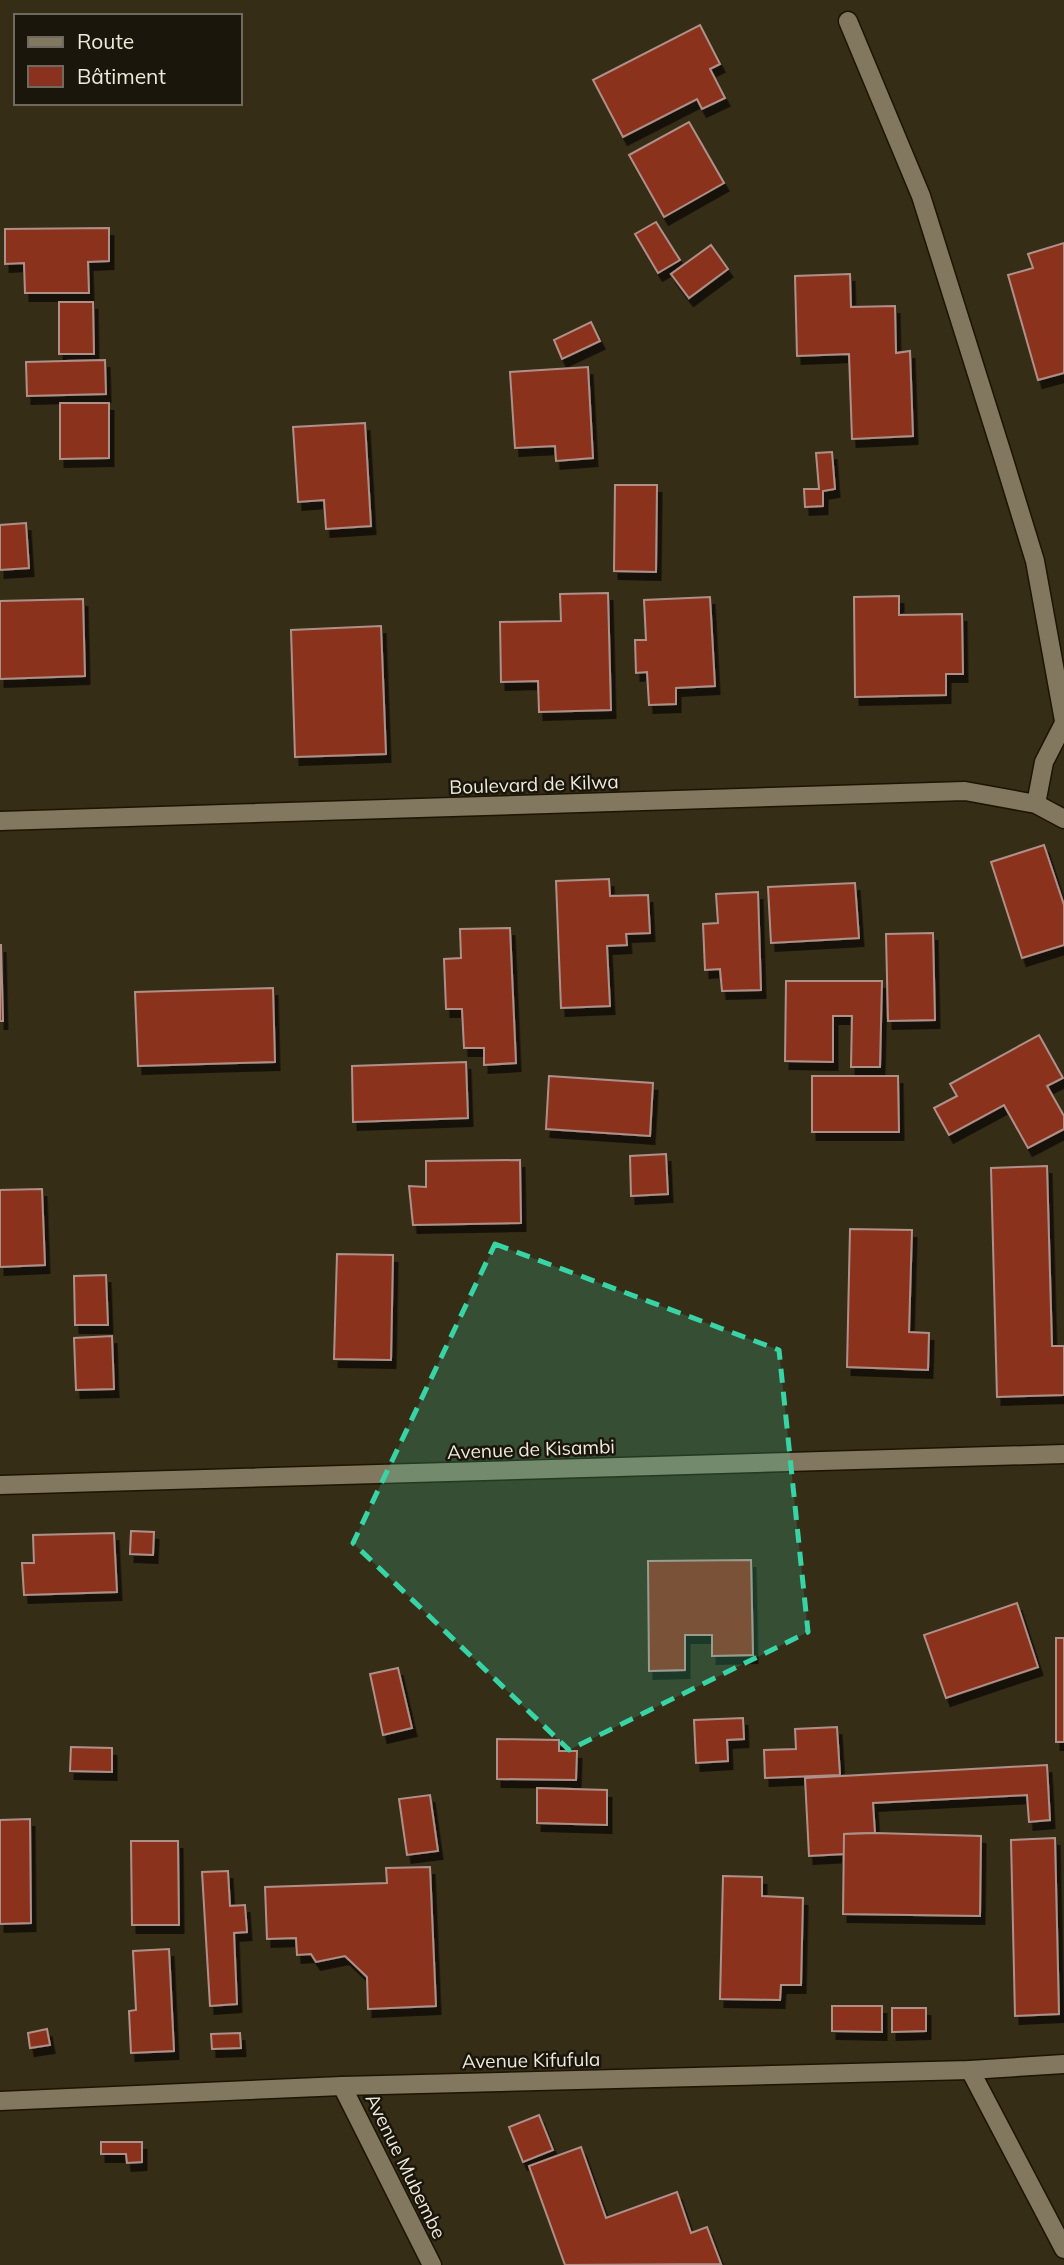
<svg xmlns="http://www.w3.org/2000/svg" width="1064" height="2265" viewBox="0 0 1064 2265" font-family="Mulish,sans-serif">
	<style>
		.building { fill: #8a321f; stroke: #af9089; stroke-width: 2; filter: url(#shadow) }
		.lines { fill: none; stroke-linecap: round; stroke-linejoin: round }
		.minor-casing { stroke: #1e1501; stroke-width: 21 }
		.tertiary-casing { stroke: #1e1501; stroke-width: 21 }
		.minor { stroke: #82785f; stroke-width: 18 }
		.tertiary { stroke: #82785f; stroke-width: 18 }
		.marked { fill: #38d4a6; fill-opacity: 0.2; stroke: #38d4a6; stroke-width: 5; stroke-dasharray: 14 9; stroke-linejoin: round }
		.labels { text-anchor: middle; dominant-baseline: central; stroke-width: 5; stroke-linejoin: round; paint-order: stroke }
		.street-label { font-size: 19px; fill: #eee9db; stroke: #1a160c }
	</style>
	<defs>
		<filter id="shadow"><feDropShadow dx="4.5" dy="8" stdDeviation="0" flood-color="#0009"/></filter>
	</defs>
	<rect width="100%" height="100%" fill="#362d17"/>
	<g class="building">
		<path d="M700,25L720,64L710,69L725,98L702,109L697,99L623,137L593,80Z"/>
		<path d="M689,122L724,183L664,217L629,155Z"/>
		<path d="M656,222L680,260L658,273L635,234Z"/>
		<path d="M109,228V261L88,262L89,293H25L24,263L5,264V229Z"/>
		<path d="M1064,243V373L1038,380L1008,275L1033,268L1028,254Z"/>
		<path d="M711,245L728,269L689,298L671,274Z"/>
		<path d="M850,274L851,307L895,306L896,353L910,351L913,436L852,439L849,354L797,356L795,276Z"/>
		<path d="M59,302H93L94,354H59Z"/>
		<path d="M591,322L600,341L562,359L554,340Z"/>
		<path d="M105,360L106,394L27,396L26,362Z"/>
		<path d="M588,367L593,458L556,461L555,446L515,448L510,372Z"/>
		<path d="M60,403H109V458L60,459Z"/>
		<path d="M365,423L371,526L326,529L324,500L298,502L293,427Z"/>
		<path d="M832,452L835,489L823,491V506L805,507L804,489H819L816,453Z"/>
		<path d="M615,485H657L656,572L614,571Z"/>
		<path d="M26,523L29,568L0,570V525Z"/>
		<path d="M608,593L611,710L539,712L538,681L501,682L500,622L561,621L560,594Z"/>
		<path d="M899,596V615L962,614L963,674H946V695L855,697L854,597Z"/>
		<path d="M710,597L715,686L676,688V704L649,705L647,672L636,673L635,640H646L644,600Z"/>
		<path d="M83,599L85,676L0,679V601Z"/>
		<path d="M381,626L386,754L295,757L291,630Z"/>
		<path d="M1044,845L1064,905V945L1022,958L991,862Z"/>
		<path d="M609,879L610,896L648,895L650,933L626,934L627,945L607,946L610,1006L561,1008L556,881Z"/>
		<path d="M855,883L859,938L771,943L768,887Z"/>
		<path d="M758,892L761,990L722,991L720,969L705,970L703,924L718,923L716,894Z"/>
		<path d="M510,928L516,1063L484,1065V1048H464L462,1009H446L444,959L461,958L460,929Z"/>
		<path d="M933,933L935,1020L888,1021L886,934Z"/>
		<path d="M1,945L3,1021H0V945Z"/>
		<path d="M786,981H882L880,1067H851L852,1016H833V1062L785,1061Z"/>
		<path d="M273,988L275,1062L138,1066L135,992Z"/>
		<path d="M1039,1035L1063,1078L1047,1086L1064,1116V1129L1028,1148L1004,1105L949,1135L934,1108L957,1096L950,1084Z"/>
		<path d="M466,1062L468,1118L353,1122L352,1066Z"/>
		<path d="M549,1076L653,1083L650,1136L546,1129Z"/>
		<path d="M812,1076H898L899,1132H812Z"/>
		<path d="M666,1154L668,1194L631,1196L630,1156Z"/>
		<path d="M520,1160L521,1223L413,1225L409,1186L426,1187V1161Z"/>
		<path d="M1047,1166L1052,1346H1064V1395L997,1397L991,1168Z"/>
		<path d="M42,1189L45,1265L0,1267V1190Z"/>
		<path d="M850,1229L912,1230L909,1332L929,1333L928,1370L847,1367Z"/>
		<path d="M337,1254L393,1255L391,1360L334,1359Z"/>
		<path d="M106,1275L108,1325H75L74,1276Z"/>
		<path d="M112,1336L114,1389L76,1390L74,1338Z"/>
		<path d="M131,1531L154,1532L153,1555L130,1554Z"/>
		<path d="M114,1533L117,1592L24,1595L22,1563H34L33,1535Z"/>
		<path d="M751,1560L753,1655L712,1656V1635H685V1670L649,1671L648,1561Z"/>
		<path d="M1017,1603L1038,1667L946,1698L924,1635Z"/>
		<rect x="1056" y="1638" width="8" height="104"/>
		<path d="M398,1668L412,1728L383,1735L370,1674Z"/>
		<path d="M743,1718L744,1739L727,1740L728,1761L696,1763L694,1720Z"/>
		<path d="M837,1727L840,1775L765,1778L764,1750L796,1749L795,1729Z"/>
		<path d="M497,1739L559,1740V1751H577L576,1780L497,1779Z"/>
		<path d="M71,1747L112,1748V1772L70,1771Z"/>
		<path d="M1047,1765L1050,1820L1029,1822L1027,1795L873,1803L875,1833L844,1834L845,1854L809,1856L805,1778Z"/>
		<path d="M537,1788L607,1790V1825L537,1823Z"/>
		<path d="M430,1795L438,1851L407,1855L399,1799Z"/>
		<path d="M30,1819L31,1923L0,1924V1820Z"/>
		<path d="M875,1833L981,1836L980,1916L843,1914L844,1834Z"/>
		<path d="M1055,1838L1059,2014L1015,2016L1011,1840Z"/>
		<path d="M131,1841H178L179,1925H132Z"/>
		<path d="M430,1867L436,2006L368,2009L367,1977L345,1956L316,1962L311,1954L297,1955L296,1938L267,1939L265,1887L387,1883L386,1868Z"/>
		<path d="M228,1871L230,1906L245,1905L247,1932L234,1933L237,2004L210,2006L202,1872Z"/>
		<path d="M723,1876L762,1877V1896L803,1898L801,1985H781L780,2000L720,1999Z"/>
		<path d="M169,1949L174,2051L131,2053L129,2011L136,2010L133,1951Z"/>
		<path d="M832,2006H882V2032L832,2031Z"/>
		<path d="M892,2008H926V2031L892,2032Z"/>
		<path d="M47,2029L50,2045L30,2048L28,2033Z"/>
		<path d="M240,2033L241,2048L212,2049L211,2034Z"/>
		<path d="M539,2115L553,2150L523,2162L509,2127Z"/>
		<path d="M101,2142H142V2162L127,2163L126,2154H101Z"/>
		<path d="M581,2147L606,2218L677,2192L691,2233L707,2227L721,2264L565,2265L529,2166Z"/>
	</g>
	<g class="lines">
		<g class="minor-casing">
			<g id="minor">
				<path d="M848,21L921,196L1004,460L1035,561L1064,721"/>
				<path d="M1036,804L1044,762L1064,723"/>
				<path d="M0,1485L1064,1454"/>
				<path d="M970,2070L1064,2249"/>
				<path d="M342,2086L432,2265"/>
				<path d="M0,2101L342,2086L970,2070L1064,2064"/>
			</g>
		</g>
		<g class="tertiary-casing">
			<path id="tertiary" d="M0,821L965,791L1036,804L1064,819"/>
		</g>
		<use href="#minor" class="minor"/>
		<use href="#tertiary" class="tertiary"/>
	</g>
	<path class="marked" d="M495,1244L779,1350L808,1632L569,1750L353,1543Z"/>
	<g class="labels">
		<g class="street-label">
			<text transform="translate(534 784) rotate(-2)">Boulevard de Kilwa</text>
			<text transform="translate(531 1449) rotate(-2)">Avenue de Kisambi</text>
			<text transform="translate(531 2060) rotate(-1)">Avenue Kifufula</text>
			<text transform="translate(406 2166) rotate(64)">Avenue Mubembe</text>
		</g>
	</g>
	<rect x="14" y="14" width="228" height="91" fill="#1a160c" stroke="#6f6a5f" stroke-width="2"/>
	<rect x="28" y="37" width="35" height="10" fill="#82785f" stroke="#6f6a5f" stroke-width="2"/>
	<text x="77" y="49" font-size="21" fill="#eee9db">Route</text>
	<rect x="28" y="66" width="35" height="21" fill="#8a321f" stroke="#6f6a5f" stroke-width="2"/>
	<text x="77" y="84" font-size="21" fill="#eee9db">Bâtiment</text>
</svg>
